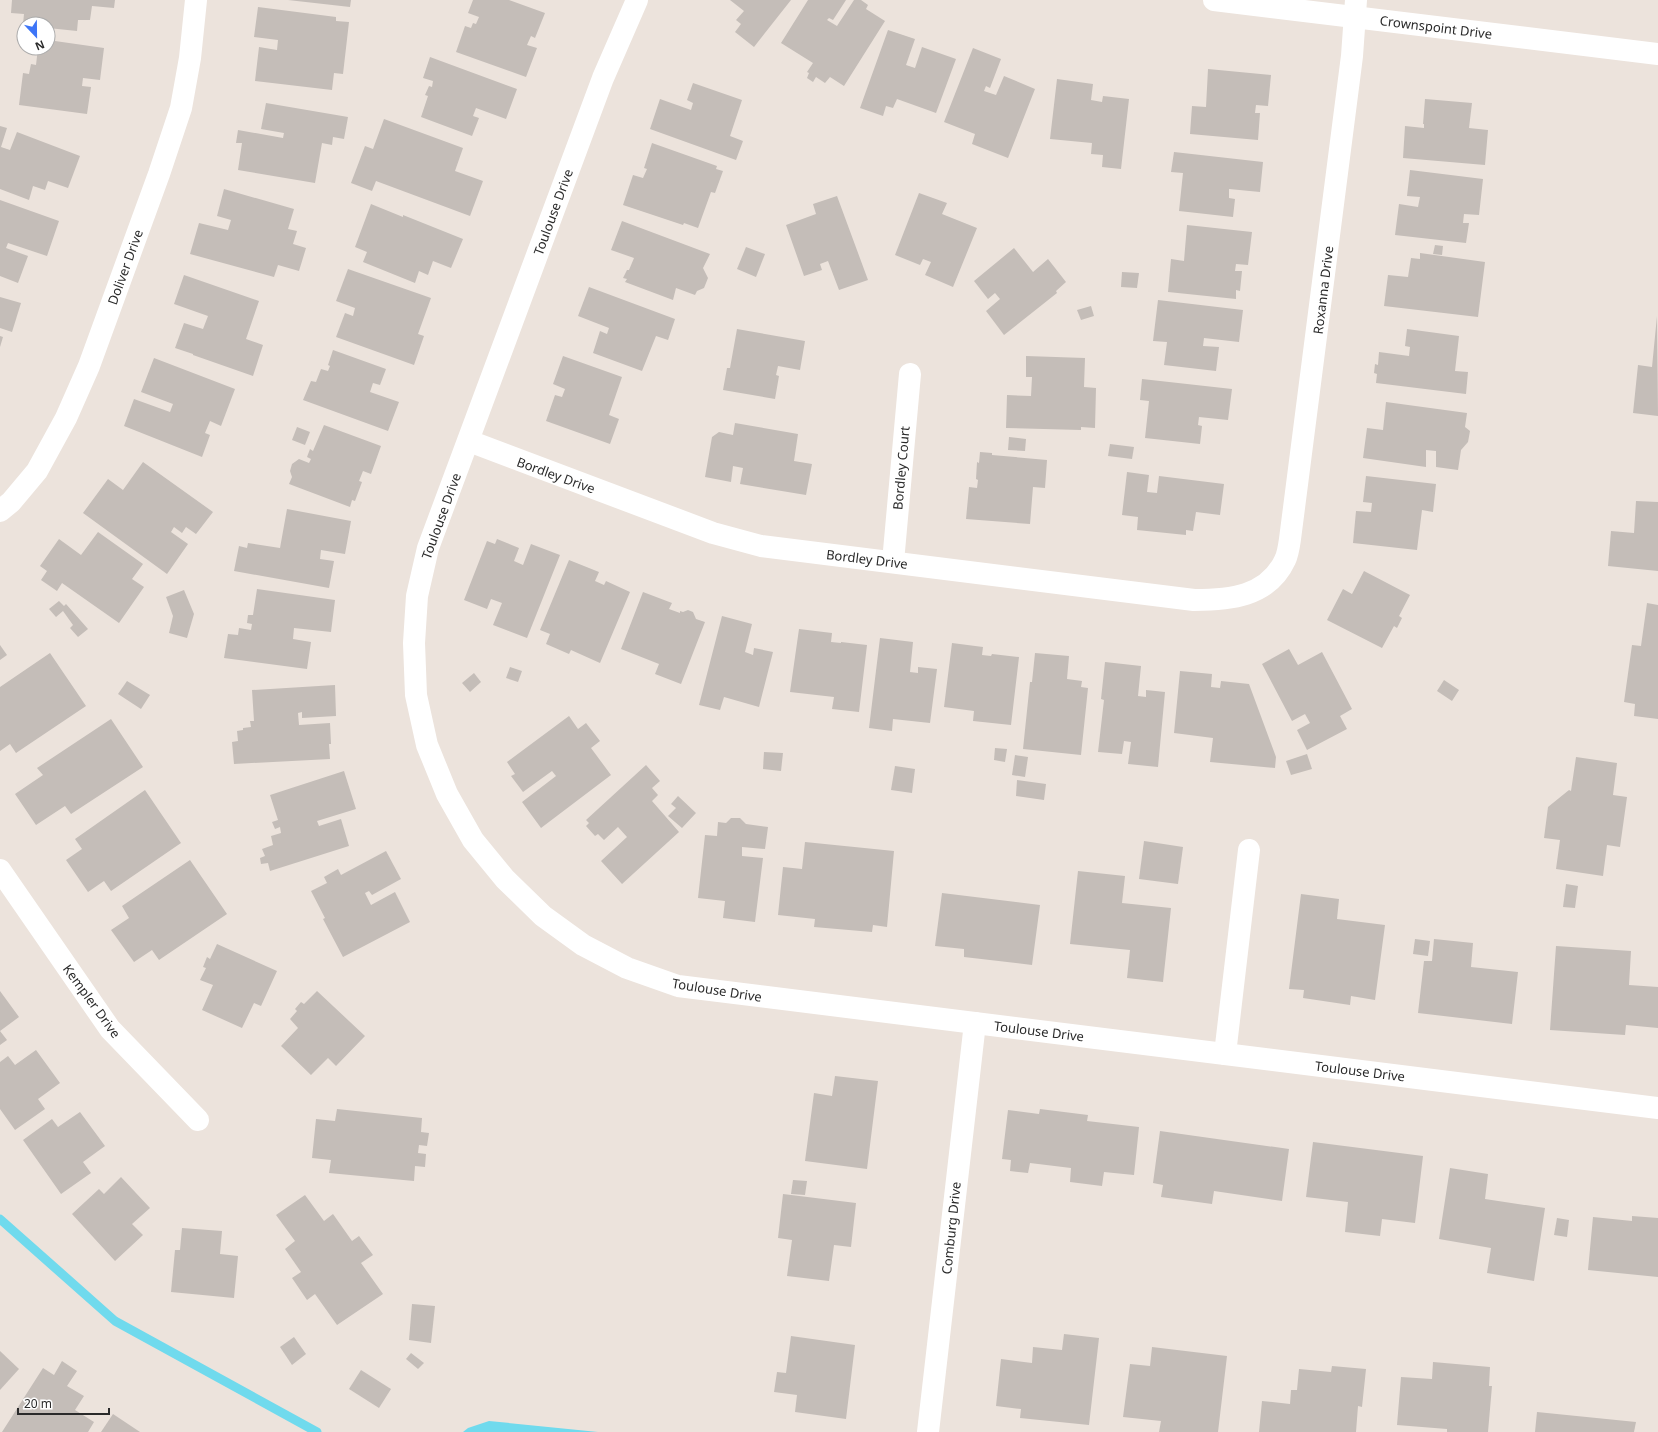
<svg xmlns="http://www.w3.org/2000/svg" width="1658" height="1432" viewBox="0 0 1658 1432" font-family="'Noto Sans',sans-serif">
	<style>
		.water { fill: #70daed }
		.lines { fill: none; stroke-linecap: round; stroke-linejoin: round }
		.stream { stroke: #70daed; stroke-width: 9 }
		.building { fill: #c4bdb8 }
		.minor { stroke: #fff; stroke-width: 22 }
		.labels { text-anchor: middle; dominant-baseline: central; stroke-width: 3; stroke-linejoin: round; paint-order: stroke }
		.street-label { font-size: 13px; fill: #2a2a2a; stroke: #fff }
	</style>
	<rect width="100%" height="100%" fill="#ece3dc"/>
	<path class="water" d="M489,1421L598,1432H463L468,1428Z"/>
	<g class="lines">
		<path class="stream" d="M0,1219L115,1321L317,1432"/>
	</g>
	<g class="building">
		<path d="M12,0H115L114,8L92,6L90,20H78L77,31L48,28V24H23L24,14L11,13Z"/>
		<path d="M288,0H351L350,7Z"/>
		<path d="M473,0H509L545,13L535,38L531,36L527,45L537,48L526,77L456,52L465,26L471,28L473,23L476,24L479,17L468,13Z"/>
		<path d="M730,0H791L754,47L735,32L741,24L736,20L744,11Z"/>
		<path d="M808,0H846L833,20L829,18L827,20L837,26L854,0H861L868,5L866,9L885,21L844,86L830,77L825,83L816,77L813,82L807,78L809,73L807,72L813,63L781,43Z"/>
		<path d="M258,7L336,17V21L349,22L343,74L334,73L332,90L255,81L259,47L277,50L278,40L254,37Z"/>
		<path d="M888,30L915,39L906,65L915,68L922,47L956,59L936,113L897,99L893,108L886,106L883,116L860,108Z"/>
		<path d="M48,40L104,48L100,80L83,78L82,86L91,87L87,114L19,105L23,73L29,74L31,64L36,65L38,48H48Z"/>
		<path d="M973,48L1001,59L990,88L986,86L984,91L996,95L1004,76L1035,89L1008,158L972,144L975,134L944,122Z"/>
		<path d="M430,57L517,89L506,119L476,108L473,116L479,118L472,136L421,117L428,96L425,95L429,86L432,87L433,81L423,78Z"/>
		<path d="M1208,69L1271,75L1268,106L1256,105L1255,113H1260L1258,140L1190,134L1192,106L1206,107Z"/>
		<path d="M1057,79L1093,84L1091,100L1102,102L1103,96L1129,99L1121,169L1102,167L1103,155L1091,154L1092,143L1050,139Z"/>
		<path d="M693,83L742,100L730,136L743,141L736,160L650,129L660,99L691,110L693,103L687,100Z"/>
		<path d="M1425,99L1472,103L1469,128L1488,130L1485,165L1403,158L1405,126L1424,128V124H1423Z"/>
		<path d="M266,103L348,117L344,139L333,137L332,145L322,143L315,183L238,170L242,143H236L238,130L283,138L284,133L261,129Z"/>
		<path d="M384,119L463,148L455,171L483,181L470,216L376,181L372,191L351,183L365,146L373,149Z"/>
		<path d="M0,126L7,128L1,147L10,150L17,132L80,156L68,188L48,181L45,190L33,186L29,200L0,189Z"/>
		<path d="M652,143L717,166L716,169L723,171L715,193L711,192L698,228L684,223L683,225L623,205L633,175L643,178L647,169L644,168Z"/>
		<path d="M1174,152L1263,162L1260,192L1229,189V198L1235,199L1233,217L1179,211L1183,173L1171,172Z"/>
		<path d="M1410,170L1483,179L1479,215L1464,214L1463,223H1469L1466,243L1395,235L1399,204L1418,207L1420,197L1407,196Z"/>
		<path d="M224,189L294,209L288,229L297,231L293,244L306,248L299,271L278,265L274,277L190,254L199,223L228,230L231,220L217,216Z"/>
		<path d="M919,193L947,203L942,214L977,228L953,287L925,275L931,262L923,259L920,265L895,255Z"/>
		<path d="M837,196L868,280L839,290L828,261L820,264L822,270L804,276L786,225L816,214L813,204Z"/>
		<path d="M0,200L59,221L47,256L8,243L6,248L28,256L18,283L0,276Z"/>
		<path d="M371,204L403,217V215L463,239L451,268L433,261L428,275L419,271L415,283L363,262L367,252L355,247Z"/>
		<path d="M622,221L710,254L703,268L708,278L704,288L697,291L695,295L676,288L673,300L625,282L627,279L623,278L627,270H629L634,258L611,250Z"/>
		<path d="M1187,225L1252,232L1248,265L1236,264L1235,271H1242L1240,291L1236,290V299L1168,292L1171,259L1184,261Z"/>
		<path d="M1435,245L1443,246L1442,255L1433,254Z"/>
		<path d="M746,247L765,254L756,277L737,269Z"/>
		<path d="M1014,248L1033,272L1048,259L1066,282L1056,291L1057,293L1004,335L986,311L1000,299L995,293L988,299L974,281Z"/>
		<path d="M1420,253L1485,262L1478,317L1384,306L1388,275L1408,277L1411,258L1420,259Z"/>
		<path d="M348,269L431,298L418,334L424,336L414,365L336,337L345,313L353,316L355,308L336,301Z"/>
		<path d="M1122,272L1139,273L1137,288L1121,287Z"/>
		<path d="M184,275L259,301L246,339L263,345L253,376L193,355V354L175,348L184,323L203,329L208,316L174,304Z"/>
		<path d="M589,287L675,319L668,340L656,336L642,371L593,353L600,331L607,334L609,328L578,316Z"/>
		<path d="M0,297L21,303L12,332L0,328Z"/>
		<path d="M1158,300L1243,310L1239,342L1204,338L1203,346L1219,347L1216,371L1164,365L1167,342L1153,341Z"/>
		<path d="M1091,306L1094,316L1081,320L1077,310Z"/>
		<path d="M1657,316L1658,416L1633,413L1638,365L1652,367Z"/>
		<path d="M737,329L805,341L800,370L778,366L776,375L779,376L775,399L723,390L727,368H730Z"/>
		<path d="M1407,329L1459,336L1455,371L1468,372L1466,394L1376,383L1377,374L1374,373L1375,364L1378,365L1379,352L1409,356L1410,347L1405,346Z"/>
		<path d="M0,336L3,337L0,347Z"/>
		<path d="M333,350L386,369L380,385L373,383L370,392L399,402L388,431L303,400L311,381L316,382L321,369L328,371L330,366L328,365Z"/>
		<path d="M563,356L622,377L609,415L619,419L610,444L546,421L555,395L562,397L565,389L553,384Z"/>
		<path d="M1026,356L1085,358L1084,387L1096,388L1095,428L1081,427V430L1006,428L1007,395L1031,396L1032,377H1026Z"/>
		<path d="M154,358L235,389L221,426L210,421L205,433L210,435L202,457L124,426L134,399L170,412L173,404L141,392Z"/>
		<path d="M1142,379L1232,389L1228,420L1199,417L1198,425L1202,426L1200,444L1145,438L1149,401L1140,400Z"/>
		<path d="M1386,402L1467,413L1465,427L1470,431L1468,442L1461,450L1458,470L1436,467V451L1426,450V467L1363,458L1367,428L1383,430Z"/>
		<path d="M735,423L798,434L794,461L812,464L806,495L740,484L743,468L733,466L731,482L705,477L712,437L719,432L733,435Z"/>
		<path d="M324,425L381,446L371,474L363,471L359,481L362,482L355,501L352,500L350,507L289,484L292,477L290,471L292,464L299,459L309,463L311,459L307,457L310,449L313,451Z"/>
		<path d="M297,427L310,432L305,445L292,440Z"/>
		<path d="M1009,437L1026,439L1025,451L1008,450Z"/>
		<path d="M1110,444L1134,447L1132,459L1108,456Z"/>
		<path d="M980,452L992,453V455L1047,460L1045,488L1033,487L1030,524L966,519L969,487L977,488L978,480L976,479L977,462L979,463Z"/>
		<path d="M143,462L213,512L196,534L186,527L182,533L174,527L171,532L188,544L167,574L83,513L108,479L123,490Z"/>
		<path d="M1127,472L1149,475L1147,492L1157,493L1159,476L1224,484L1220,515L1196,512L1193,531L1186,530V535L1137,530L1138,517L1122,515Z"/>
		<path d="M1366,476L1436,484L1433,512L1422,510L1417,550L1353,543L1356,511L1371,512L1372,503L1363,502Z"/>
		<path d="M1636,501L1658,502V571L1608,566L1611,531L1634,533Z"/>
		<path d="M287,509L351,521L345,554L321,550L320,559L334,561L329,588L234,571L239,546L247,548L248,543L280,548Z"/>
		<path d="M98,532L143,564L132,579L144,587L119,623L62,583L57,591L41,580L47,571L40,566L59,539L81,555Z"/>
		<path d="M497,539L519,548L514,561L523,565L531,544L560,555L527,638L493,625L502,603L491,599L487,609L464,600L487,541L495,544Z"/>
		<path d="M569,560L599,572L595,581L604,585L606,581L630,592L600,663L571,650L569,654L546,644L550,634L540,630Z"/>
		<path d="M1364,571L1410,595L1399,616L1402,618L1397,628L1394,626L1382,648L1327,620L1343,589L1352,594Z"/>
		<path d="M257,589L335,600L331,632L294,628L293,639L311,642L307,669L224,658L228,634L238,635L239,628L251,630L252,624L247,623L248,615H253Z"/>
		<path d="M184,590L194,614L187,638L169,633L173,616L166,597Z"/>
		<path d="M643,592L672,603L669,609L680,613V611L683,612L688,610L693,612L696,619L705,622L681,684L655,674L659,664L621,649Z"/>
		<path d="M59,601L64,606L66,604L88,629L78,637L70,628L73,625L63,611L56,617L49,609Z"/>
		<path d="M1647,603L1658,605V719L1634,716L1635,704L1624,702L1632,645L1641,646Z"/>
		<path d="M722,616L752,624L745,652L753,655L754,648L773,652L759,707L724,697L720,710L699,705Z"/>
		<path d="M799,629L832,633L831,642L841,643V642L867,645L859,712L832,709L834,697L790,692Z"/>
		<path d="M880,638L913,642L910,672L918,673V667L937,669L930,723L893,719L892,731L869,728Z"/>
		<path d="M952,643L983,647L982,655L991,656L992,654L1019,657L1011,725L973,721L974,711L944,707Z"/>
		<path d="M0,645L7,655L0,660Z"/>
		<path d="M1289,649L1298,665L1322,652L1352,709L1340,716L1347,729L1307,750L1297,730L1310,723L1305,714L1292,721L1262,664Z"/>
		<path d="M50,653L86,706L16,753L10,744L0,751V687Z"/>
		<path d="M1035,653L1069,656L1067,679L1082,681L1081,687L1088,688L1081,755L1023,749L1030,682H1032Z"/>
		<path d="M1105,662L1141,666L1138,696L1146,697V690L1165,692L1158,767L1128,764L1131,742L1124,741L1122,754L1098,752L1104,700L1101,699Z"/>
		<path d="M510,667L522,671L518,682L506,678Z"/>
		<path d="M1180,671L1212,674L1211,687L1220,688L1221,681L1249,684L1276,757L1275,768L1210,762L1213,738L1174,733Z"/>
		<path d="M474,673L481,682L470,692L462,683Z"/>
		<path d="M1444,680L1459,690L1452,701L1437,691Z"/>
		<path d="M127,681L150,695L141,709L118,694Z"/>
		<path d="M335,685L336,716L302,718V712L298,713L299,725L330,723L331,744H329L330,759L234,764L232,742L238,741L237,731L243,730V728L251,727L250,721H254L252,690Z"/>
		<path d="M569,716L578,729L586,723L600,741L591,748L611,775L541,828L522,802L556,776L552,771L523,792L511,776L515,774L507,762Z"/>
		<path d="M111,719L143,767L71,814L65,806L36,825L15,794L43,775L37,768Z"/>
		<path d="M995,748L1007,749L1005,762L994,760Z"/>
		<path d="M764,752L783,753L781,771L763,769Z"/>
		<path d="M1307,754L1312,769L1291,775L1286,761Z"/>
		<path d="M1015,755L1028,757L1025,777L1012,775Z"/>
		<path d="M1576,757L1617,763L1613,795L1627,797L1620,847L1607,845L1603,876L1556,869L1560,840L1544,838L1548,807L1569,790L1571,791Z"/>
		<path d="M646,765L660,781L652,788L658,795L652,801L679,832L622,884L601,861L627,837L618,827L604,840L598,834L595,836L586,826L589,823L586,820Z"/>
		<path d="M895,766L915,769L912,793L891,790Z"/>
		<path d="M344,771L356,809L317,821L319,826L341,819L349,846L270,871L268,863L261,864L260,858L265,856L262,849L273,845L271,836L281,833L280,827L275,829L272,822L278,820L270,795Z"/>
		<path d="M1017,780L1046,784L1044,800L1016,796Z"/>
		<path d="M145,790L181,843L111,891L104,881L88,892L66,860L82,849L75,839Z"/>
		<path d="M678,796L696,813L682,828L668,816L676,808L671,804Z"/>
		<path d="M731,818H740L746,824L768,827L765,849L742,847V856L763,858L755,922L723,918L725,901L698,898L705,835L717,836L718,822L726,823Z"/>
		<path d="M1144,841L1183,847L1178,884L1139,879Z"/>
		<path d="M805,842L894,851L887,927L873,925L872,932L814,927L815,919L778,915L783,867L802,869Z"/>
		<path d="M386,851L401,879L372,895L369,891L365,893L371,905L395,892L410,922L343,957L323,919L325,918L311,891L327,883L324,877L338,869L341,875Z"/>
		<path d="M190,860L227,914L159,960L152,950L134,962L111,930L129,918L122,906Z"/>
		<path d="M1078,871L1125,876L1122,903L1171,908L1163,982L1127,978L1130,950L1070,944Z"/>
		<path d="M1566,884L1578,886L1575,908L1563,907Z"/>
		<path d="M942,893L1040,905L1032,965L964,957V949L935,946Z"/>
		<path d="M1301,894L1339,899L1337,919L1385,925L1375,1000L1351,996L1350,1005L1303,998L1304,990L1289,989Z"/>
		<path d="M1415,939L1430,941L1428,956L1413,954Z"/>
		<path d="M1434,939L1473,943L1471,967L1518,972L1512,1024L1418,1013L1424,961H1432Z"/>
		<path d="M217,944L277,971L261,1006L254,1003L242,1028L202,1010L213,985L200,980L206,968L203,967L207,957L210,959Z"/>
		<path d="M1556,946L1631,951L1629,985L1658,987V1028L1626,1025L1625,1035L1550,1030Z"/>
		<path d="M0,991L19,1017L0,1031L7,1040L0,1045Z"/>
		<path d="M317,991L365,1036L336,1066L328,1058L311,1075L281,1046L298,1028L290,1019L297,1011L295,1009L301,1002L304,1004Z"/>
		<path d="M36,1050L60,1083L38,1099L45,1109L15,1130L0,1109V1062L8,1056L15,1065Z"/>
		<path d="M835,1076L878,1081L867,1169L805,1161L814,1093L832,1096Z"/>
		<path d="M337,1109L422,1118L421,1132L429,1133L427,1146L419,1145L418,1153L426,1154L425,1167L415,1166L414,1181L329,1173L331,1160L312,1158L316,1119L335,1121Z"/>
		<path d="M1040,1109L1088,1115L1087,1121L1139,1127L1134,1175L1104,1172L1102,1186L1070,1182L1071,1168L1030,1163L1028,1173L1010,1171L1011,1160L1002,1159L1008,1110L1039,1114Z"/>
		<path d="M80,1112L105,1146L83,1162L91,1173L61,1194L23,1140L52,1119L58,1127Z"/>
		<path d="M1160,1131L1289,1149L1282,1201L1214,1191L1212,1204L1161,1197L1163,1185L1153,1183Z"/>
		<path d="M1313,1142L1423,1156L1415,1223L1382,1219L1380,1236L1345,1232L1348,1202L1306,1197Z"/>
		<path d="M1450,1168L1488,1174L1485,1199L1545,1208L1534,1281L1487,1273L1491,1248L1439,1239Z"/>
		<path d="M121,1177L150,1208L132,1224L143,1235L115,1261L72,1214L99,1189L104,1194Z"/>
		<path d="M793,1180L807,1181L805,1195L791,1194Z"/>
		<path d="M783,1194L856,1203L851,1247L834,1245L829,1281L787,1276L792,1240L778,1238Z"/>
		<path d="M305,1195L324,1221L333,1214L352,1241L359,1236L373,1255L361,1263L383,1294L337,1325L315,1294L307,1300L292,1278L301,1272L285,1249L295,1241L276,1215Z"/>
		<path d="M1632,1216L1658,1218V1277L1588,1270L1593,1217L1632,1221Z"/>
		<path d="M1557,1218L1569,1220L1567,1237L1554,1235Z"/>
		<path d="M182,1228L222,1231L220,1254L238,1256L234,1298L171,1292L175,1250H180Z"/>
		<path d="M412,1304L435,1306L431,1343L409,1340Z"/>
		<path d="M1064,1334L1099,1338L1089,1425L1020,1418L1021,1409L996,1406L1001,1359L1032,1363L1033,1347L1062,1350Z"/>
		<path d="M791,1336L855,1345L846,1419L795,1412L797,1395L774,1392L777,1372L786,1373Z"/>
		<path d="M294,1337L306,1354L292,1365L280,1347Z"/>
		<path d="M1152,1347L1227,1356L1218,1432H1159L1161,1421L1123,1417L1130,1364L1150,1366Z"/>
		<path d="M0,1351L19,1369L0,1390Z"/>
		<path d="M411,1353L424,1363L418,1369L406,1359Z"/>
		<path d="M62,1361L77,1371L67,1386L84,1396L75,1410L94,1422L88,1432H2L43,1368L54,1375Z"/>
		<path d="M1433,1362L1490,1367L1489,1386H1492L1488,1432H1447V1429L1397,1425L1401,1377L1432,1379Z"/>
		<path d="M1332,1366L1366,1369L1362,1407L1358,1406L1356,1432H1259L1262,1401L1290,1404L1291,1390H1297L1299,1369L1331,1372Z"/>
		<path d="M361,1370L391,1389L379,1408L349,1389Z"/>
		<path d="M1537,1412L1636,1422L1634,1432H1535Z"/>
		<path d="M113,1414L140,1432H101Z"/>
	</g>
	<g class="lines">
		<g class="minor">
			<path d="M637,0L603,78L428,548L417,596L414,643L416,695L427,745L447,794L473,840L505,879L543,916L583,945L627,968L678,986L1658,1108"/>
			<path d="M1214,0L1658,54"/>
			<path d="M469,441L713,533L761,546L1194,600C1229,600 1268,597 1285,560C1288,554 1289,546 1290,539L1352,56L1356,0"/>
			<path d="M0,511L11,502L37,471L66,418L89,366L159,174L181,108L190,58L196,0"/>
			<path d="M893,562L910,374"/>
			<path d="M0,870L110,1029L198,1120"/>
			<path d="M1225,1054L1249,850"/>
			<path d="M928,1432L975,1023"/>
		</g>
	</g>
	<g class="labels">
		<g class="street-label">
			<text transform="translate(1436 27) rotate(7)">Crownspoint Drive</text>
			<text transform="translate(553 212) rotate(-70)">Toulouse Drive</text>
			<text transform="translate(125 267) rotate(-70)">Doliver Drive</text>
			<text transform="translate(1323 290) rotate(-83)">Roxanna Drive</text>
			<text transform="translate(901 468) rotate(-85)">Bordley Court</text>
			<text transform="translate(556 475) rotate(20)">Bordley Drive</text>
			<text transform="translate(441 516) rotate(-70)">Toulouse Drive</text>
			<text transform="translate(867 559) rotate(7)">Bordley Drive</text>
			<text transform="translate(717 990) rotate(9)">Toulouse Drive</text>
			<text transform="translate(92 1001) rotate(54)">Kempler Drive</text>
			<text transform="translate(1039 1031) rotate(7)">Toulouse Drive</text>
			<text transform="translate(1360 1071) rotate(7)">Toulouse Drive</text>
			<text transform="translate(951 1228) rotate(-84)">Comburg Drive</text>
		</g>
	</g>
	<g transform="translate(36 36) rotate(158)"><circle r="19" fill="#ffffff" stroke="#aaaaaa"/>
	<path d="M0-3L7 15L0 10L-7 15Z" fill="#3d75f7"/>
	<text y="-6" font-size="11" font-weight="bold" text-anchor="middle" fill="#2a2a2a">N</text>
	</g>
	<path d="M18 1408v6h91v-6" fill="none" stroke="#2a2a2a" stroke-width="2"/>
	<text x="24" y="1408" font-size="12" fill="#2a2a2a" stroke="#ffffff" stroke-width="3" paint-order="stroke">20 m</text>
</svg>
